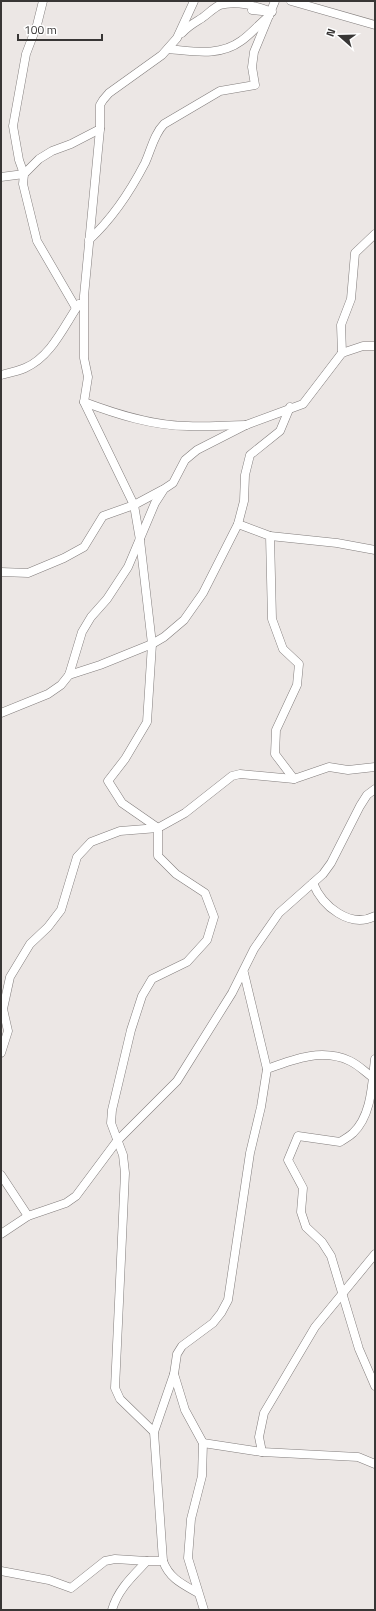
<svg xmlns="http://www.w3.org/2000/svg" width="376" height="1611" viewBox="0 0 376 1611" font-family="'Titillium Web',sans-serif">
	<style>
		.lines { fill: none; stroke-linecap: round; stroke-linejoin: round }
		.minor-casing { stroke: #827d7c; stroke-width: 9 }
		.minor { stroke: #fff; stroke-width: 8 }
	</style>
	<rect width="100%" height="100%" fill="#ece7e5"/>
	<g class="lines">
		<g class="minor-casing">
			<g id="minor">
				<path d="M194,1L177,38L162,55L109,93L103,100L100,105V129L84,296V358L88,377L84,402C116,414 153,426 188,426C207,427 227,425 246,425"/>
				<path d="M291,1L375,25"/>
				<path d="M182,33C188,26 194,23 202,18C208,14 213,8 220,5C237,0 255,6 272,12L252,10"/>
				<path d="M168,49C193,51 219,57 241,41C251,34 259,24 269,16"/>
				<path d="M1,177L24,174L19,160L13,126L26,54L37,25L43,1"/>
				<path d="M89,240C113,218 130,192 145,163C151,150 154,134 164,124L220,91L255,85L252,67L254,52L275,1"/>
				<path d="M76,308L37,241L23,184L24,174L39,159L52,151L71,144L100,129"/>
				<path d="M342,353L341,325L351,299L355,253L375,234"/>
				<path d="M1,375C9,373 18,371 25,368C51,357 64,326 79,304"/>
				<path d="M84,402L134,505L140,540L152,644L147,722L125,759L108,781L122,803L158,828"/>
				<path d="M238,524L270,536L272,619L283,649L299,664L297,685L276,730L275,754L294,779"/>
				<path d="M270,536L337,543L375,550"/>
				<path d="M1,572L28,573L64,558L84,547L103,516L134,505L162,490"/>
				<path d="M69,675L100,665L152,644L164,637L184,620L203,593L238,524L244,501L245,475L250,455L280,431L290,407"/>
				<path d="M1,713L48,694L61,685L69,675L82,632L91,617L107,599L128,567L155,503L164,489L173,483L185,460L197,450L246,425L303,404L342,353L363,346H375"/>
				<path d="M313,883C322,906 350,929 375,916"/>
				<path d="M1,1053L8,1031L3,1009L10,977L30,944L48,927L61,910L77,857L91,842L120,831L158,828L185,813L232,776L240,774L294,779L329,767L348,770L375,767"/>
				<path d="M375,1059C372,1083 372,1115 353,1133C349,1137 344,1139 340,1142L298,1136L288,1160L303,1188L301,1212L306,1227L322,1242L331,1256L359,1349L375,1386"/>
				<path d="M267,1069C294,1059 322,1048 350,1061C359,1065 367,1074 375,1079"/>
				<path d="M1,1175L28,1216"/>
				<path d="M1,1234L28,1216L66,1203L76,1196L117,1141L177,1081L232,993L254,949L279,913L323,874L331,863L360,806L367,795L375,789"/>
				<path d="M174,1374L154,1432L163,1561C169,1578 182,1584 198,1593"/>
				<path d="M154,1432L120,1399L115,1388L125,1173L123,1155L111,1123L112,1110L131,1030L142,996L152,979L187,962L207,940L214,917L205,893L176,874L158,856V828"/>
				<path d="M203,1443L262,1452L358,1457L375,1464"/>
				<path d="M262,1452L259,1437L264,1413L315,1327L375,1254"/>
				<path d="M1,1571L49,1580L71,1588L105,1561L115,1559L147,1561"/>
				<path d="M112,1610C118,1589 133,1576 147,1561H163"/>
				<path d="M204,1610L188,1558L191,1519L202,1476L203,1443L185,1410L174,1374L177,1354L182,1346L213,1323L221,1313L228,1300L250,1153L261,1107L267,1069L244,973"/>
			</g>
		</g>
		<use href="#minor" class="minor"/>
	</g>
	<rect width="376" height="1611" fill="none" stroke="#383635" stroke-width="4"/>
	<g transform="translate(340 36) rotate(290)" stroke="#ffffff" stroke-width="3" paint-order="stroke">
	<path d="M0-3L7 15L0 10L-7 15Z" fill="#383635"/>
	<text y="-6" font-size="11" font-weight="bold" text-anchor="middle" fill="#383635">N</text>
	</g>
	<path d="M18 34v6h84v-6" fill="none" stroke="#383635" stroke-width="2"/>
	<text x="24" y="34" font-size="12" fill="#383635" stroke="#ffffff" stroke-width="3" paint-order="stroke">100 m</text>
</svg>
